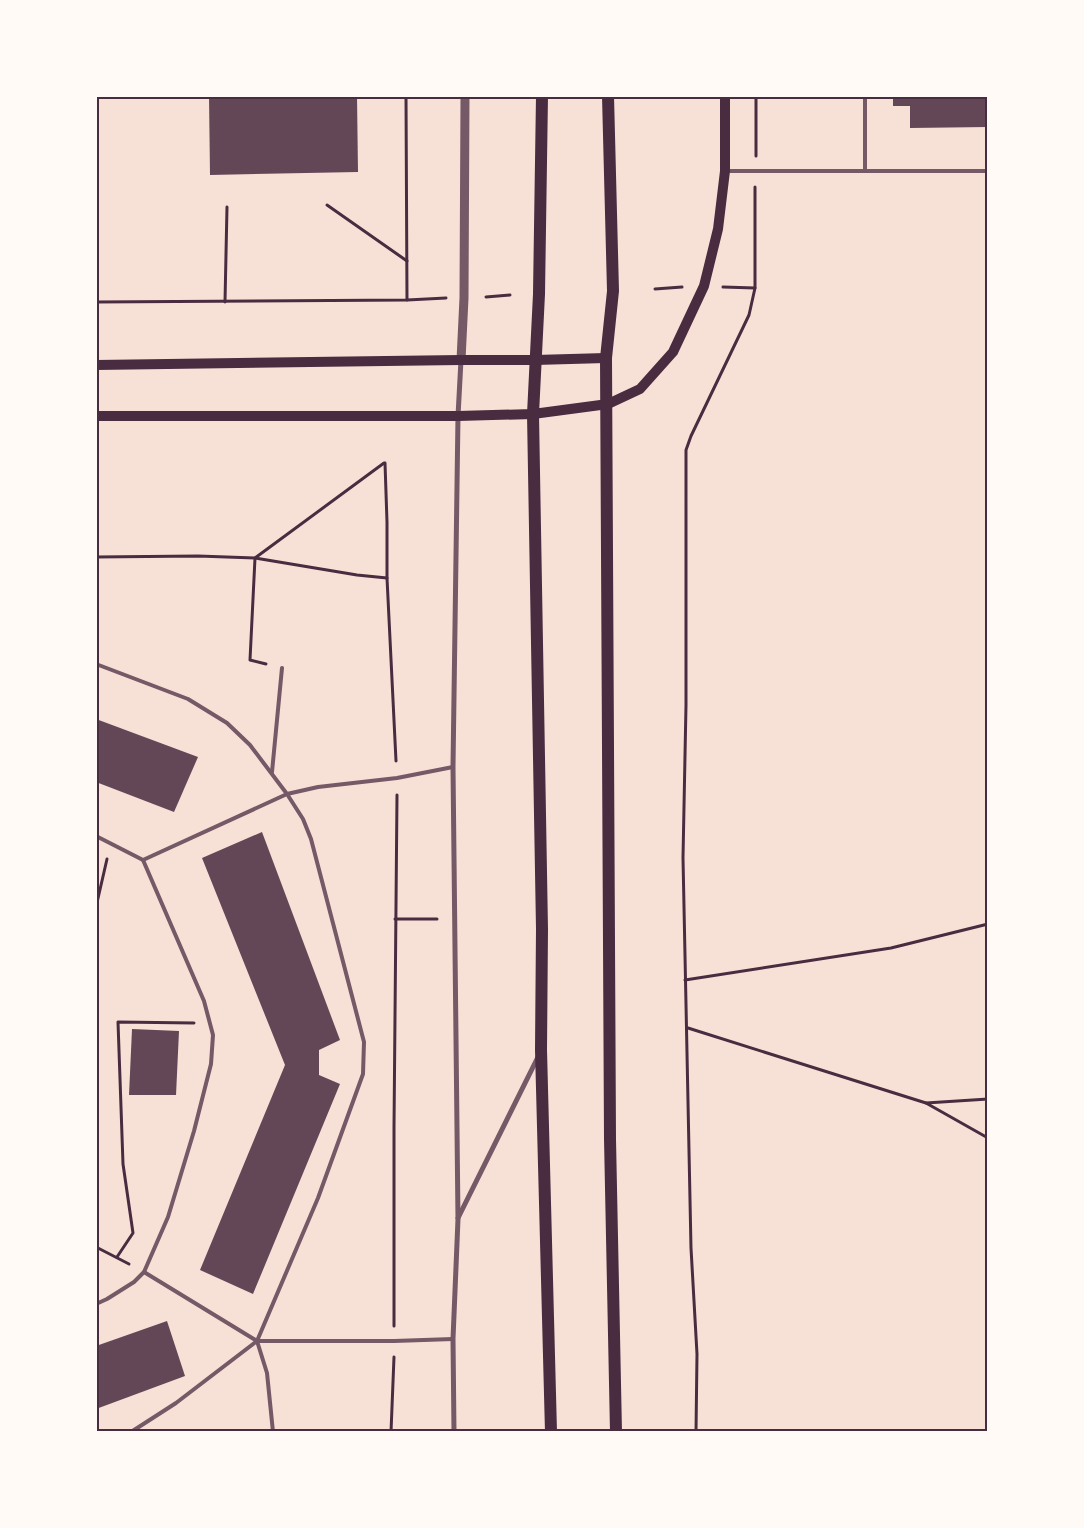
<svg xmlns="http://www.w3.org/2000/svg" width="1084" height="1528" viewBox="0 0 1084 1528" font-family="Lora,serif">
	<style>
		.building { fill: #644757 }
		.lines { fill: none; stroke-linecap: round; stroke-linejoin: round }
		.path { stroke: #4a2c40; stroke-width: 3 }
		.service { stroke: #755966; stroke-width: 4 }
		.minor { stroke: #755966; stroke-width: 5 }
		.tertiary { stroke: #755966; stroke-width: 9 }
		.secondary { stroke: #4a2c40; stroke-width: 10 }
		.primary { stroke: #4a2c40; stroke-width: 12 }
		.neatline { fill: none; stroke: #4a2c40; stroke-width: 2 }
	</style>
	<rect width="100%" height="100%" fill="#f7e1d7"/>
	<g class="building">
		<path d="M209,96H357L358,172L210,175Z"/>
		<path d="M893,96H988V127L910,128V106H893Z"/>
		<path d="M96,719L198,757L174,812L96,782Z"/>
		<path d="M262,832L340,1040L319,1050V1075L340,1084L253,1294L200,1270L285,1065L202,858Z"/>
		<path d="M132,1029L179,1031L176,1095H129Z"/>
		<path d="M167,1321L185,1376L96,1409V1346Z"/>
	</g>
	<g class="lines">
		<g class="path">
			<path d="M406,96L407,300"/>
			<path d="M756,156V96"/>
			<path d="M327,205L407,261"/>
			<path d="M723,287L755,288"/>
			<path d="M655,289L682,287"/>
			<path d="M486,297L510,295"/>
			<path d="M96,302L407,300L446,298"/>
			<path d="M225,302L227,207"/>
			<path d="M385,463L387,522V578L396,761"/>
			<path d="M96,557L198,556L255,558L357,575L387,578"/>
			<path d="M266,664L250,660L255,558L384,463"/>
			<path d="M96,907L107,859"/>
			<path d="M395,919H437"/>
			<path d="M96,960L97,966"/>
			<path d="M685,980L891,948L988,924"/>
			<path d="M688,1028L926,1103L988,1138"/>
			<path d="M926,1103L988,1099"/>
			<path d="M96,1247L129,1264"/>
			<path d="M117,1257L133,1233L123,1164L118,1022L194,1023"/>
			<path d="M394,1326V1128L397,795"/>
			<path d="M391,1432L394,1357"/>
			<path d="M696,1432L697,1354L691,1248L683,858L686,705V450L691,436L749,315L755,288V187"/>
		</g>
		<g class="service">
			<path d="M865,96V171H988"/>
			<path d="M727,171H865"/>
			<path d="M96,664L188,699L227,723L250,745L287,794L318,787L397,778L453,767"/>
			<path d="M272,772L282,668"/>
			<path d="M96,836L143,860L204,1001L213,1035L211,1064L194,1131L168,1217L144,1272L134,1282L107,1299L96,1304"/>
			<path d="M144,1272L257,1341H394L453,1339"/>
			<path d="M257,1341L267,1373L273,1432"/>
			<path d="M131,1432L176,1403L257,1341L318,1198L363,1074L364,1042L311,839L303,819L287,794L143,860"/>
		</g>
		<g class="minor">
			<path d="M458,1218L538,1057"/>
			<path d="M454,1432L453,1339L458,1219L453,767L458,416L461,360"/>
		</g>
		<path class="tertiary" d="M461,360L464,298L465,96"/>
		<g class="secondary">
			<path d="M96,365L461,360H535L606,358"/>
			<path d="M96,416H458L533,414L608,404L640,389L673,352L704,286L718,229L725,171V96"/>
		</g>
		<g class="primary">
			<path d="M542,96L539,294L533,414L542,929L541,1050L551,1432"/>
			<path d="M608,96L613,291L606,358L610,1139L616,1432"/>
		</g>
	</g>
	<rect width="1084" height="1528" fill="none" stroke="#fffaf5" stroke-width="195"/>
	<rect x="98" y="98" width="888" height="1332" class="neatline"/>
</svg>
